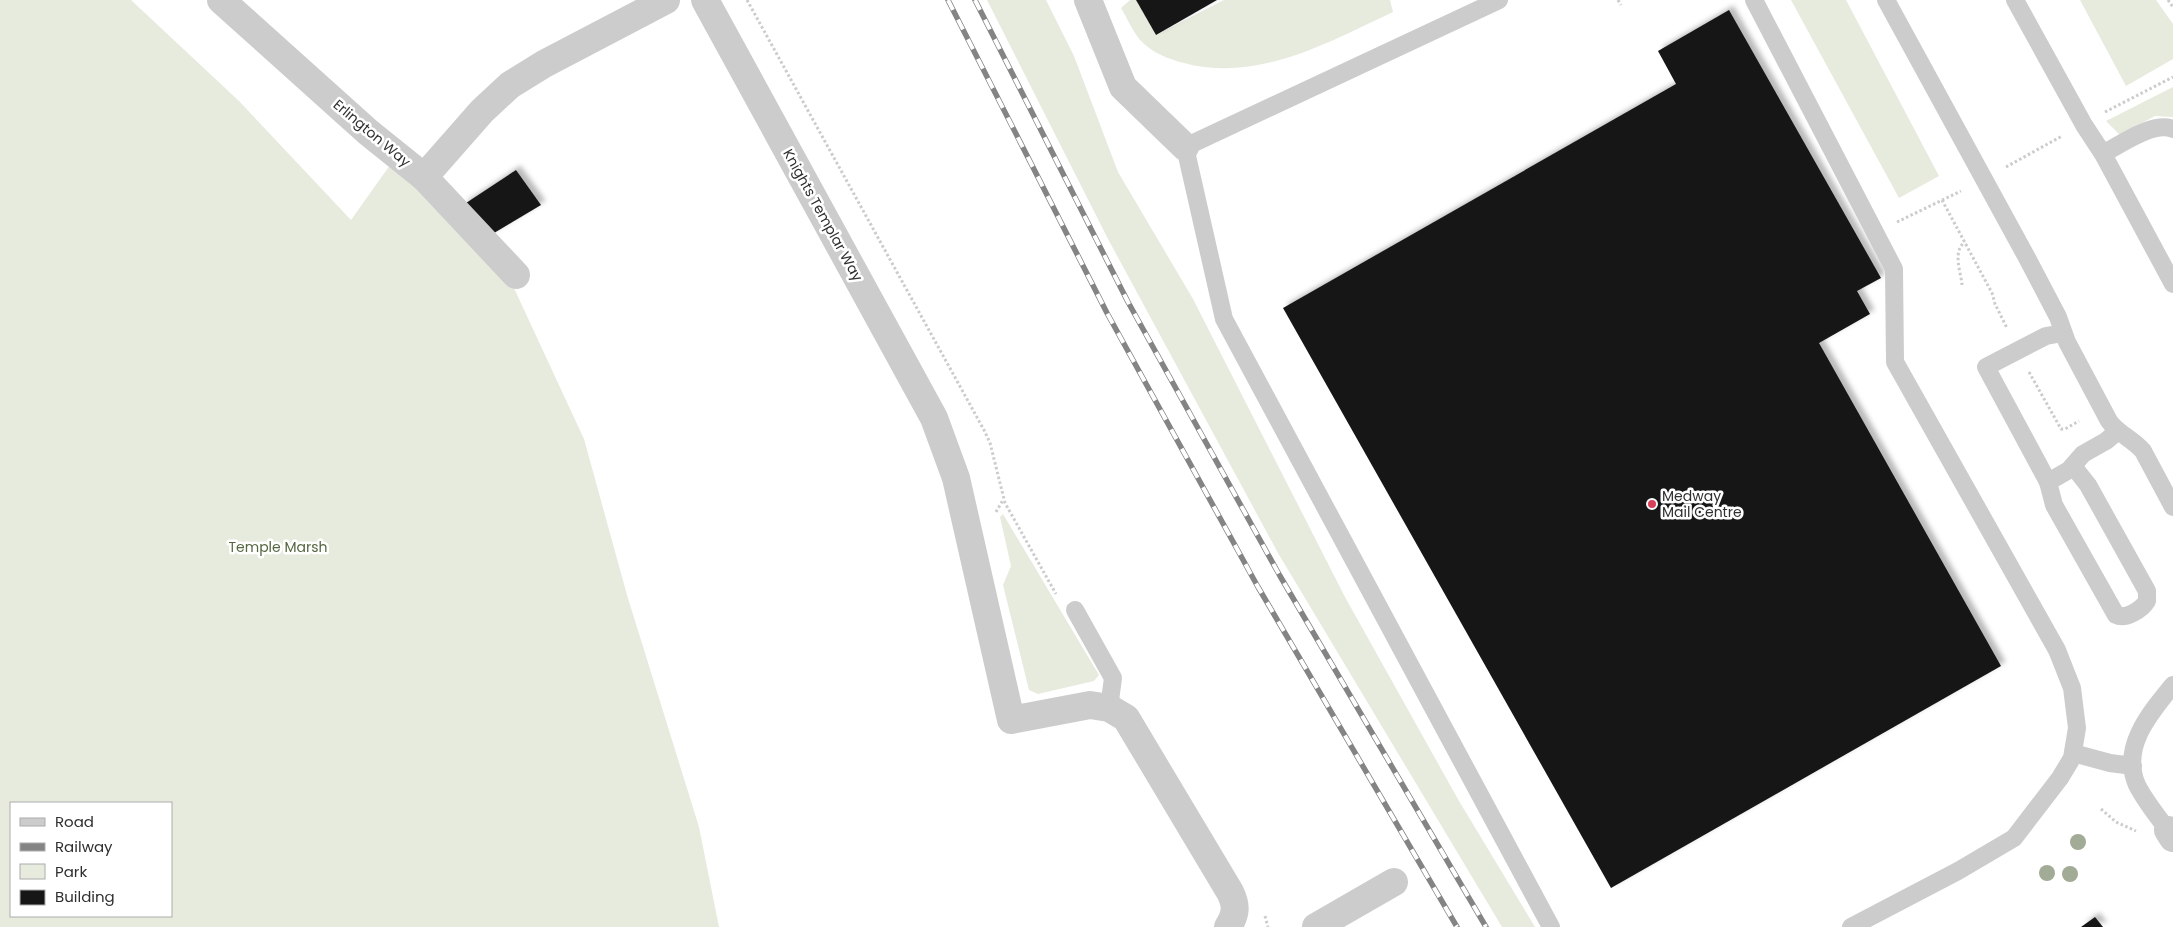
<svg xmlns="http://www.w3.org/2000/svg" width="2173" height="927" viewBox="0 0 2173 927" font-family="Poppins,sans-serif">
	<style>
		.green { fill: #e6ebde; fill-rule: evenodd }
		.building { fill: #161616; filter: url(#shadow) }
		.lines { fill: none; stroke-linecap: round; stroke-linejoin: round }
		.path { stroke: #ccc; stroke-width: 3; stroke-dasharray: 2.5 2.5; stroke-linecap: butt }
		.lane { stroke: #ccc; stroke-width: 18 }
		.street { stroke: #ccc; stroke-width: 28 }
		.rail-casing { stroke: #848484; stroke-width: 5.5 }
		.rail { stroke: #fff; stroke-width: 4; stroke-dasharray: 11; stroke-linecap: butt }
		.tree { fill: #a2ab96 }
		.poi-dot { fill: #d64159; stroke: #fff; stroke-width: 2 }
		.labels { text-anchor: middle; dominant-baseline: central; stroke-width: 5; stroke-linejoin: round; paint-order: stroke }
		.street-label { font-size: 14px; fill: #2f2f2f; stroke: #fff }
		.poi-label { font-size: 14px; fill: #2f2f2f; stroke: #fff; text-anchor: start }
		.park-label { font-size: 14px; fill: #566740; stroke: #fff }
	</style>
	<defs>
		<filter id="shadow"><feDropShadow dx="4.5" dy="-4.5" stdDeviation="2.5" flood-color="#0004"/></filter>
	</defs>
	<rect width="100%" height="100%" fill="#fff"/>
	<g class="green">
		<path d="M0,0H131L239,101L351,220L395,158L513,286L584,439L627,595L699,827L719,927H0ZM11,803H171V916H11Z"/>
		<path d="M987,0H1046L1074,56L1118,172L1193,299L1345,597L1459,801L1535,927H1502L1278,553L1108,239Z"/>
		<path d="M1130,0H1136L1156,35L1224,0H1390L1393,12C1329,42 1258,83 1184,63C1168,59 1153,53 1141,41C1133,32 1127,18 1121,8Z"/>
		<path d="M1791,0H1846L1939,176L1899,198Z"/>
		<path d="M2080,0H2156L2173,24V59L2126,86Z"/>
		<path d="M2173,87V117L2155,116L2120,135L2106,121Z"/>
		<path d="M1003,514L1099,675L1094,681L1038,694L1029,690L1003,585L1011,566L1000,517Z"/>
	</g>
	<g class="building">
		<path d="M1136,0H1217L1156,35Z"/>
		<path d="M1729,10L1881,278L1857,291L1870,314L1819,343L2001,666L1611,888L1283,308L1676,84L1658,51Z"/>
		<path d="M516,170L541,205L489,236L463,205Z"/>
		<path d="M2095,917L2103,927H2081Z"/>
	</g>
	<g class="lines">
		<g class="path">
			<path d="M747,0L984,430L990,443L1005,503L1056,594"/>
			<path d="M1618,0L1621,5"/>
			<path d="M2168,0L2173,7"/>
			<path d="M2105,112L2173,77"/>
			<path d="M2006,167L2062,136"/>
			<path d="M1942,200L1992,293L1995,304L2007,328"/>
			<path d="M1897,222L1961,191"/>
			<path d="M1962,285C1961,272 1952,251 1965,242"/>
			<path d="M2029,372L2061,429H2065L2079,421"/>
			<path d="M996,512L1003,500"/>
			<path d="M2101,809L2116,822L2136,831"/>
			<path d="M1265,916L1268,927"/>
		</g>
		<g class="lane">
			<path d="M1499,0L1185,147L1224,319L1551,927"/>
			<path d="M1754,0L1894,269L1895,362L2057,650L2072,688L2077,728L2072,758L2060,778L2014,838L1958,871L1851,927"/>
			<path d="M1886,0L2026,256L2058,317L2067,342L2109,421C2118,434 2133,439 2143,451L2173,507"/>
			<path d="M2015,0L2084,125L2103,154L2173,284"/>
			<path d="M2103,154C2121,144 2154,121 2173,129"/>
			<path d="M2063,333L2046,336L1986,367L2048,482L2069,470L2083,454L2106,441L2118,431"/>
			<path d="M2048,482L2054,505L2116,615C2126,620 2142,609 2147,601V591L2088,485L2073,466"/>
			<path d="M1075,610L1113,678L1109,708"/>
			<path d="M2073,753L2110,763L2133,766"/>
			<path d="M2168,830C2157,816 2145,801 2137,785C2120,747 2151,712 2173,685"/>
		</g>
		<g class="street">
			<path d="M221,0L368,132L424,177L516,275"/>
			<path d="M705,0L934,418L956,478L1011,720L1090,705L1109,708L1126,718L1230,892C1237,906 1236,914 1228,927"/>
			<path d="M1088,0L1123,87L1185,147"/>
			<path d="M424,177L482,111L510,85L544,64L666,0"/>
			<path d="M2168,830L2173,838"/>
			<path d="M1316,927L1394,882"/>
		</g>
		<g class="rail-casing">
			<g id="rail">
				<path d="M948,0L1107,313L1258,587L1457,927"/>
				<path d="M975,0L1128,302L1280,576L1486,927"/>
			</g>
		</g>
		<use href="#rail" class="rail"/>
	</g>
	<g class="tree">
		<circle cx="2078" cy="842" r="8"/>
		<circle cx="2047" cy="873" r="8"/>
		<circle cx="2070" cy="874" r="8"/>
	</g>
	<circle class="poi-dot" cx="1652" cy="504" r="5"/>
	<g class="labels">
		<g class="street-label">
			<text transform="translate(372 133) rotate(40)">Erlington Way</text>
			<text transform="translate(823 215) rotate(61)">Knights Templar Way</text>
		</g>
		<g class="poi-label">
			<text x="1662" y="496">Medway<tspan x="1662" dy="16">Mail Centre</tspan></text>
		</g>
		<g class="park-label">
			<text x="278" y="547">Temple Marsh</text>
		</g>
	</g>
	<rect x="10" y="802" width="162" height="115" fill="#ffffff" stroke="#acacac"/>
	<rect x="20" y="818" width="25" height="8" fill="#cccccc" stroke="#acacac"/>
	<text x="55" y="827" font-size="15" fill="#2f2f2f">Road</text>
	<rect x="20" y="843" width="25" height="8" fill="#848484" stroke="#acacac"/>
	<text x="55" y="852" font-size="15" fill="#2f2f2f">Railway</text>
	<rect x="20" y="864" width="25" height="15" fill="#e6ebde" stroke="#acacac"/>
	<text x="55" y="877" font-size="15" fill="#2f2f2f">Park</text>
	<rect x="20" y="890" width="25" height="15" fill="#161616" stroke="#acacac"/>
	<text x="55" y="902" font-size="15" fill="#2f2f2f">Building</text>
</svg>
